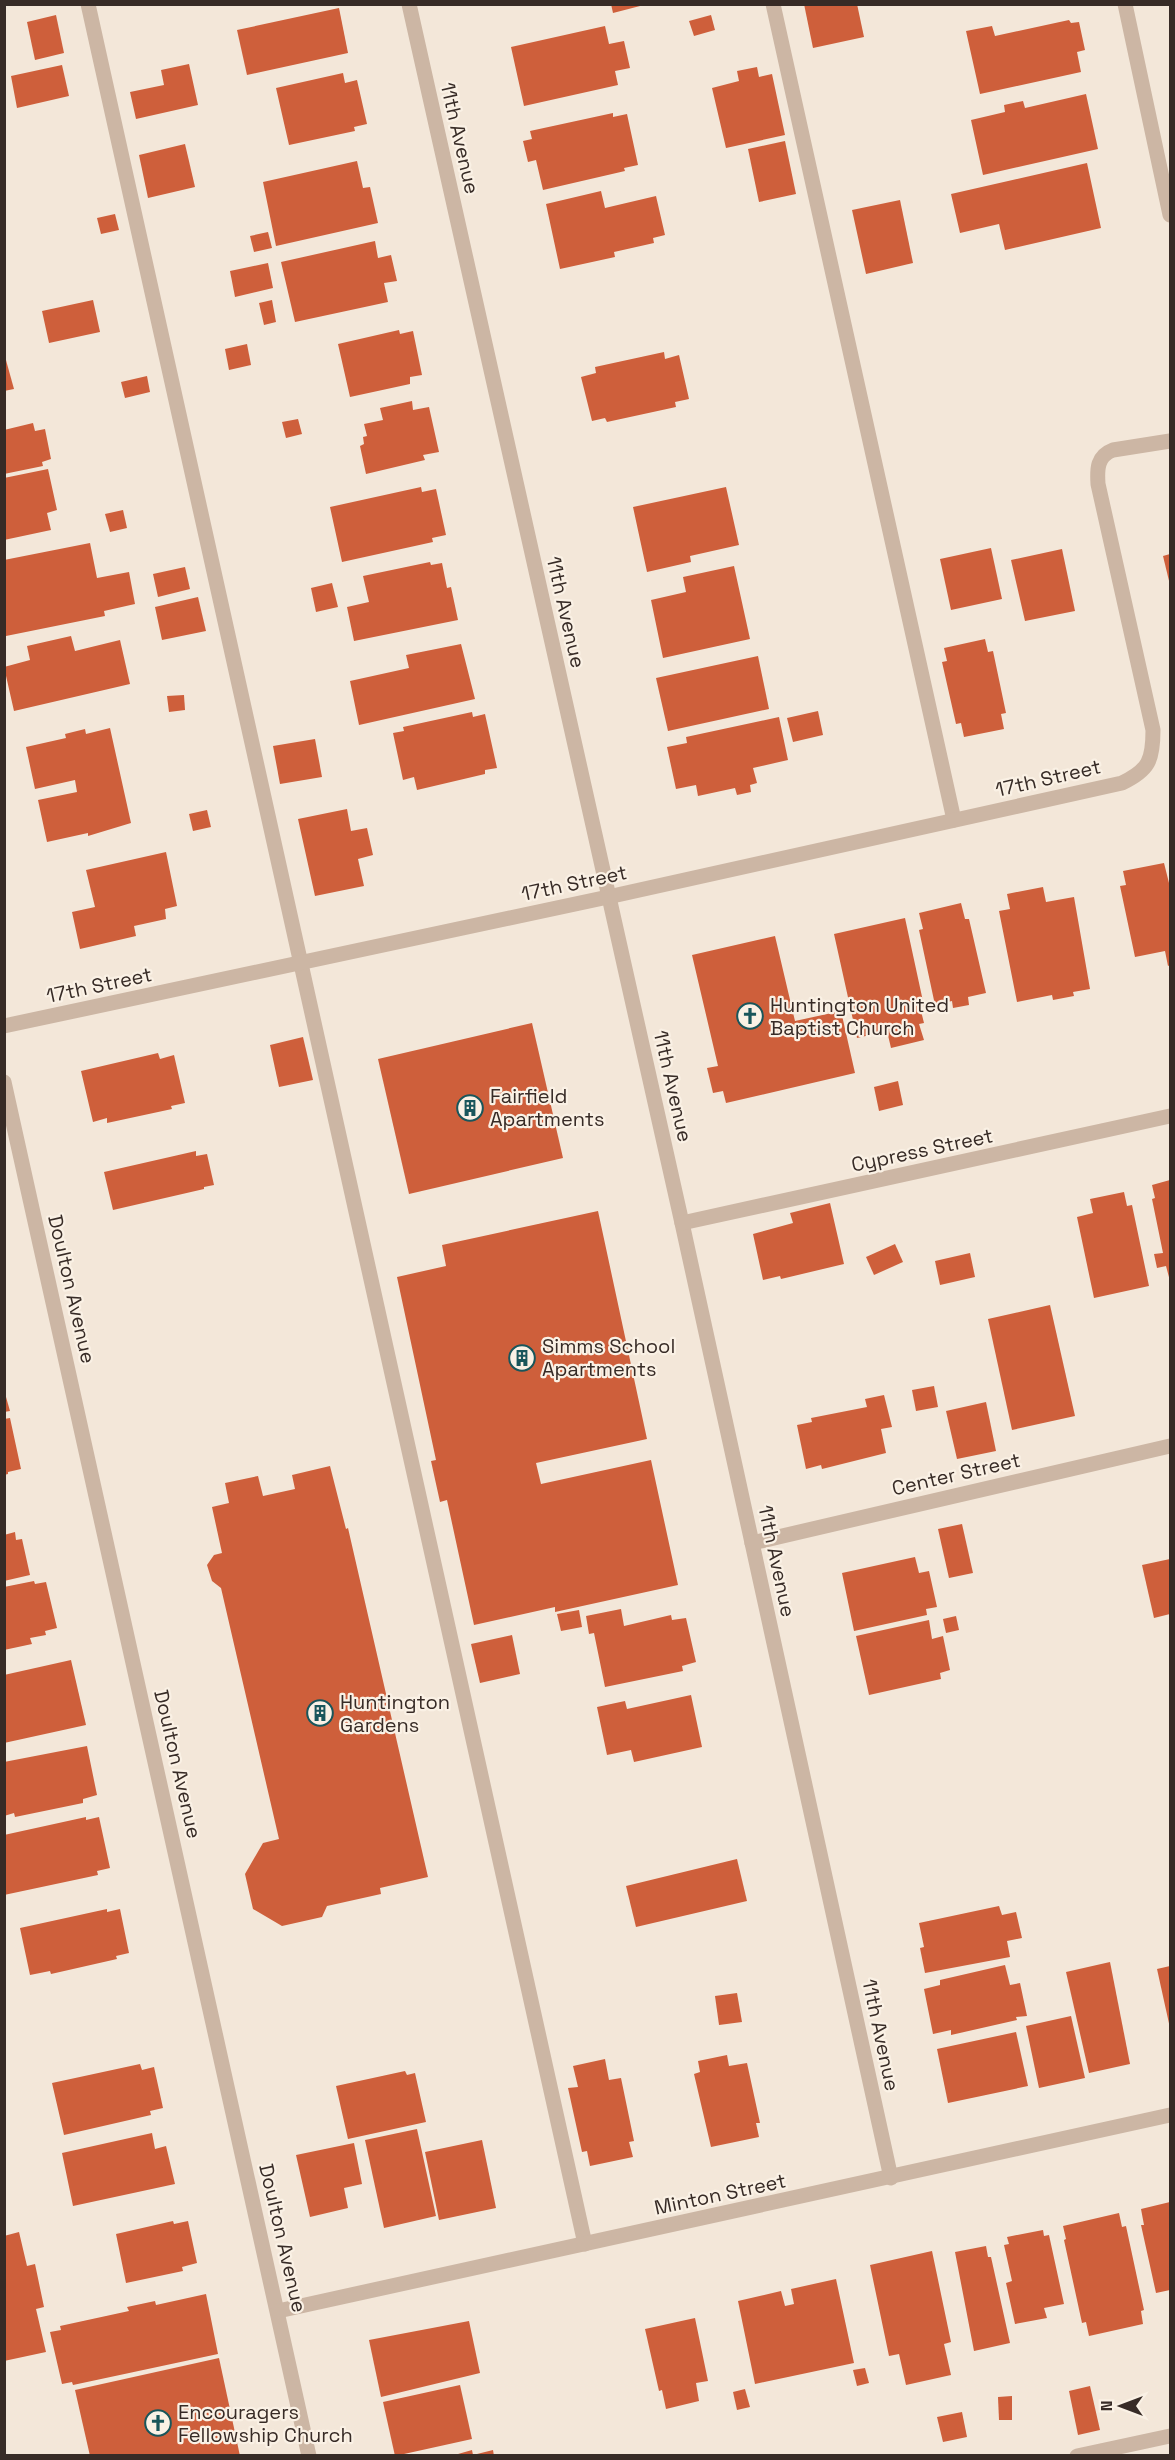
<svg xmlns="http://www.w3.org/2000/svg" width="1175" height="2460" viewBox="0 0 1175 2460" font-family="'Space Grotesk',sans-serif">
	<style>
		.building { fill: #ce5f3b }
		.lines { fill: none; stroke-linecap: round; stroke-linejoin: round }
		.minor { stroke: #ccb6a4; stroke-width: 15 }
		.labels { text-anchor: middle; dominant-baseline: central; stroke-width: 4.5; stroke-linejoin: round; paint-order: stroke }
		.street-label { font-size: 20px; fill: #372b26; stroke: #faf1e5 }
		.poi-label { font-size: 20px; fill: #372b26; stroke: #faf1e5; text-anchor: start }
	</style>
	<rect width="100%" height="100%" fill="#f3e7d9"/>
	<g class="building">
		<path d="M611,4H644V5L613,13Z"/>
		<path d="M804,4H857L864,37L813,48Z"/>
		<path d="M339,8L348,53L247,75L237,30Z"/>
		<path d="M56,15L64,53L35,60L27,22Z"/>
		<path d="M711,15L715,30L694,36L689,21Z"/>
		<path d="M1069,20L1071,23L1079,22L1085,50L1077,52L1081,72L980,94L966,31L992,26L995,36Z"/>
		<path d="M605,26L609,44L624,41L630,68L615,71L618,85L524,106L511,47Z"/>
		<path d="M189,64L198,105L136,119L130,92L164,85L161,70Z"/>
		<path d="M62,65L69,96L17,108L11,76Z"/>
		<path d="M757,67L759,77L772,74L785,135L726,148L712,88L739,81L737,71Z"/>
		<path d="M343,73L345,83L357,80L367,124L354,127L355,131L289,145L276,88Z"/>
		<path d="M1086,94L1098,149L983,175L971,120L1005,112L1004,105L1023,101L1025,108Z"/>
		<path d="M613,113V117L627,114L638,165L624,168L625,171L543,190L536,160L528,162L523,141L532,139L530,131Z"/>
		<path d="M785,141L796,194L759,202L748,149Z"/>
		<path d="M185,144L195,187L148,198L139,155Z"/>
		<path d="M357,161L363,188L370,187L378,223L276,246L263,182Z"/>
		<path d="M1087,163L1101,228L1005,250L999,224L960,233L951,194Z"/>
		<path d="M601,191L605,208L656,196L665,235L653,238L654,243L614,252L615,257L560,269L546,204Z"/>
		<path d="M900,200L913,263L866,274L852,210Z"/>
		<path d="M115,214L119,230L101,234L97,218Z"/>
		<path d="M268,232L272,248L254,252L250,236Z"/>
		<path d="M375,241L378,258L391,255L397,281L384,283L388,302L295,322L281,262Z"/>
		<path d="M268,263L273,288L235,297L230,271Z"/>
		<path d="M93,300L100,332L49,343L42,311Z"/>
		<path d="M272,300L276,322L264,325L259,303Z"/>
		<path d="M399,330L400,334L413,331L422,375L410,377V384L350,397L338,344Z"/>
		<path d="M247,344L251,365L229,370L225,349Z"/>
		<path d="M664,352L665,359L679,355L689,399L675,402L676,407L607,422L605,418L592,421L581,377L596,373L595,367Z"/>
		<path d="M4,353L14,389L4,391Z"/>
		<path d="M147,376L150,392L125,398L121,382Z"/>
		<path d="M412,401L413,410L429,407L439,452L423,455L425,460L366,474L360,446L364,444L363,437L367,436L364,424L383,420L380,408Z"/>
		<path d="M298,419L302,434L286,438L282,422Z"/>
		<path d="M33,423L35,431L45,429L51,459L42,462L43,466L4,474V430Z"/>
		<path d="M48,469L57,510L47,513L51,530L4,540V478Z"/>
		<path d="M421,487L422,492L436,489L446,535L432,538L433,542L342,562L330,507Z"/>
		<path d="M726,487L739,545L690,556L691,562L647,572L633,507Z"/>
		<path d="M123,510L127,528L110,532L105,514Z"/>
		<path d="M90,543L97,578L129,572L135,604L104,611L105,616L6,636L4,560Z"/>
		<path d="M991,548L1002,599L951,610L940,559Z"/>
		<path d="M1062,549L1075,611L1025,621L1011,560Z"/>
		<path d="M1170,554V585L1163,556Z"/>
		<path d="M430,562L431,565L442,563L447,588L451,587L458,620L354,641L347,607L369,602L363,576Z"/>
		<path d="M734,566L750,639L663,658L651,600L686,592L683,577Z"/>
		<path d="M185,567L190,589L158,597L153,574Z"/>
		<path d="M332,583L338,607L316,612L311,588Z"/>
		<path d="M198,597L206,631L162,640L155,607Z"/>
		<path d="M71,636L75,651L120,640L130,684L14,711L4,667L30,660L27,646Z"/>
		<path d="M985,639L988,652L993,651L1006,713L1001,714L1004,729L964,737L961,723L956,724L942,662L947,661L944,648Z"/>
		<path d="M461,644L475,699L359,725L350,681L409,668L406,655Z"/>
		<path d="M758,656L769,709L668,731L656,678Z"/>
		<path d="M184,695L185,710L169,712L167,696Z"/>
		<path d="M818,711L823,735L793,742L787,718Z"/>
		<path d="M472,712L473,717L485,714L497,768L485,770V774L417,790L414,777L403,780L393,733L404,731L403,727Z"/>
		<path d="M779,717L788,760L753,768L757,783L750,785L751,792L737,795L735,788L698,796L696,785L676,789L667,747L687,743L686,737Z"/>
		<path d="M110,728L131,823L88,836V833L47,842L38,800L77,792L75,780L35,789L26,747L66,738L65,734L85,729L86,734Z"/>
		<path d="M315,739L322,777L280,784L273,746Z"/>
		<path d="M347,809L351,831L367,828L373,855L358,859L364,886L315,896L298,819Z"/>
		<path d="M207,810L211,827L193,831L189,814Z"/>
		<path d="M166,852L177,906L165,909L166,919L134,926L136,936L80,949L72,912L95,907L86,870Z"/>
		<path d="M1164,863L1170,887V965L1168,966L1165,951L1135,957L1120,886L1126,885L1123,871Z"/>
		<path d="M1043,887L1046,902L1074,897L1090,989L1073,992L1074,996L1053,1000L1052,995L1017,1002L999,911L1010,909L1007,894Z"/>
		<path d="M961,903L965,919H969L986,993L968,997L969,1005L953,1008L952,1001L935,1005L919,930L923,929L919,913Z"/>
		<path d="M905,918L924,1006L920,1007L924,1023L919,1024L924,1040L891,1048L887,1031L857,1038L834,934Z"/>
		<path d="M775,936L795,1021L841,1011L855,1073L726,1103L723,1091L713,1093L707,1068L718,1066L692,955Z"/>
		<path d="M532,1023L563,1158L409,1194L378,1059Z"/>
		<path d="M303,1037L313,1080L279,1087L270,1045Z"/>
		<path d="M158,1053L160,1059L174,1055L185,1103L171,1106L172,1109L107,1123V1118L93,1122L81,1071Z"/>
		<path d="M898,1081L903,1105L879,1111L874,1087Z"/>
		<path d="M196,1151V1156L207,1154L214,1185L204,1187V1189L113,1210L104,1172Z"/>
		<path d="M1170,1180V1281L1166,1266L1157,1268L1154,1254L1163,1253L1152,1199L1155,1198L1152,1185Z"/>
		<path d="M1124,1192L1127,1206L1132,1205L1149,1286L1094,1298L1077,1217L1093,1213L1090,1199Z"/>
		<path d="M830,1203L844,1264L781,1279L780,1276L763,1280L753,1234L793,1223L790,1213Z"/>
		<path d="M598,1211L647,1439L536,1463L541,1484L651,1460L678,1585L555,1612V1607L474,1625L447,1500L440,1502L431,1461L436,1460L397,1277L446,1266L442,1245Z"/>
		<path d="M895,1244L903,1262L874,1275L866,1257Z"/>
		<path d="M970,1253L975,1277L940,1285L935,1261Z"/>
		<path d="M1050,1305L1075,1416L1012,1430L988,1319Z"/>
		<path d="M934,1386L938,1407L916,1411L912,1390Z"/>
		<path d="M4,1390L10,1411L4,1412Z"/>
		<path d="M884,1395L892,1427L881,1429L886,1453L822,1469L821,1465L806,1469L797,1425L812,1422L811,1418L867,1407L865,1399Z"/>
		<path d="M986,1402L996,1451L957,1459L946,1411Z"/>
		<path d="M10,1418L21,1469L8,1472V1474L4,1475V1419Z"/>
		<path d="M330,1466L346,1529L348,1528L428,1877L380,1888L381,1894L327,1906L322,1917L282,1926L253,1909L245,1874L263,1843L279,1839L221,1588L212,1581L207,1565L214,1555L222,1553L212,1507L229,1503L225,1483L258,1476L263,1496L295,1489L292,1475Z"/>
		<path d="M962,1524L973,1573L949,1578L938,1529Z"/>
		<path d="M15,1532L16,1540L22,1539L30,1575L4,1581V1535Z"/>
		<path d="M915,1557L919,1573L929,1571L937,1607L926,1609L927,1615L854,1631L842,1573Z"/>
		<path d="M1170,1559V1614L1154,1618L1142,1565Z"/>
		<path d="M34,1581L35,1584L46,1582L57,1628L45,1631L46,1635L30,1638L32,1644L4,1650V1587Z"/>
		<path d="M621,1609L624,1626L671,1615L672,1620L686,1618L696,1662L682,1666L683,1671L605,1687L594,1633L589,1634L586,1616Z"/>
		<path d="M579,1610L582,1627L561,1631L557,1614Z"/>
		<path d="M956,1616L959,1630L946,1633L943,1619Z"/>
		<path d="M929,1620L932,1639L943,1636L950,1670L940,1673L941,1679L869,1695L856,1636Z"/>
		<path d="M512,1635L520,1674L480,1683L471,1644Z"/>
		<path d="M71,1660L86,1725L4,1743V1675Z"/>
		<path d="M691,1695L702,1747L634,1762L631,1750L607,1755L597,1707L625,1701L627,1709Z"/>
		<path d="M87,1746L97,1795L83,1799V1803L15,1817L14,1813L4,1816V1762Z"/>
		<path d="M86,1817V1820L99,1817L110,1868L97,1871L98,1875L4,1895V1835Z"/>
		<path d="M737,1859L747,1901L636,1927L626,1886Z"/>
		<path d="M999,1906L1002,1915L1016,1912L1022,1938L1007,1941L1010,1957L925,1973L920,1948L924,1947L919,1923Z"/>
		<path d="M107,1909V1912L120,1909L129,1953L116,1956L117,1959L51,1974L50,1971L30,1975L20,1928Z"/>
		<path d="M1110,1962L1130,2064L1089,2073L1066,1972Z"/>
		<path d="M1005,1965L1010,1985L1020,1983L1027,2016L1016,2017L1017,2020L951,2035V2030L933,2034L924,1989L940,1985V1980Z"/>
		<path d="M1170,1966V2028L1157,1969Z"/>
		<path d="M737,1993L742,2022L719,2025L715,1996Z"/>
		<path d="M1071,2016L1085,2078L1039,2088L1026,2026Z"/>
		<path d="M1016,2032L1028,2086L948,2103L937,2049Z"/>
		<path d="M727,2055L729,2066L747,2063L760,2123H756L759,2137L711,2147L694,2074L700,2072L698,2061Z"/>
		<path d="M605,2059L609,2080L621,2078L634,2141L629,2142L633,2157L590,2166L587,2151L582,2152L568,2088L578,2087L573,2066Z"/>
		<path d="M140,2064L142,2070L154,2067L163,2108L150,2111L151,2115L64,2135L52,2083Z"/>
		<path d="M405,2071L407,2075L415,2073L426,2122L348,2139L336,2086Z"/>
		<path d="M417,2129L436,2216L384,2228L365,2140Z"/>
		<path d="M152,2133L155,2149L166,2146L175,2184L73,2206L62,2153Z"/>
		<path d="M482,2140L496,2208L439,2220L425,2152Z"/>
		<path d="M354,2143L362,2184L344,2188L348,2208L310,2217L296,2155Z"/>
		<path d="M1170,2202V2290L1156,2293L1141,2225H1144L1141,2209Z"/>
		<path d="M1119,2213L1122,2227L1126,2226L1144,2310L1141,2311L1143,2324L1089,2336L1086,2322L1082,2323L1064,2240L1066,2239L1063,2226Z"/>
		<path d="M173,2221L174,2224L188,2221L197,2263L182,2267L183,2271L126,2283L116,2234Z"/>
		<path d="M1043,2230L1044,2236L1049,2235L1064,2304L1044,2308L1047,2318L1015,2324L1006,2283L1012,2281L1004,2245L1009,2244L1007,2237Z"/>
		<path d="M19,2232L27,2266L35,2264L44,2307L36,2309L46,2352L4,2361V2236Z"/>
		<path d="M986,2246L988,2257H991L1010,2343L974,2351L955,2252Z"/>
		<path d="M932,2251L951,2342L944,2344L951,2375L906,2385L899,2354L889,2356L870,2265Z"/>
		<path d="M836,2279L854,2363L755,2384L738,2301L781,2291L785,2306L794,2304L791,2289Z"/>
		<path d="M206,2294L218,2354L73,2385L72,2382L62,2384L50,2332L61,2330L60,2326L129,2311L127,2307L155,2301L156,2305Z"/>
		<path d="M695,2318L708,2381L696,2383L699,2401L666,2409L662,2390L659,2391L645,2329Z"/>
		<path d="M469,2321L480,2373L381,2397L369,2340Z"/>
		<path d="M219,2358L240,2456H90L75,2390Z"/>
		<path d="M865,2368L869,2383L857,2386L853,2370Z"/>
		<path d="M460,2385L472,2439L395,2456L383,2402Z"/>
		<path d="M1090,2386L1100,2430L1078,2435L1069,2391Z"/>
		<path d="M745,2389L750,2407L737,2410L733,2392Z"/>
		<path d="M1012,2396V2420H999L998,2397Z"/>
		<path d="M962,2412L967,2437L943,2442L937,2417Z"/>
		<path d="M472,2450L473,2455L493,2450L494,2456H451Z"/>
	</g>
	<g class="lines">
		<g class="minor">
			<path d="M88,4L585,2244"/>
			<path d="M409,4L682,1223L891,2178"/>
			<path d="M773,4L954,820"/>
			<path d="M1125,4L1170,215"/>
			<path d="M4,1026L608,897L1122,783C1149,770 1153,760 1153,730L1098,484C1097,469 1097,456 1113,450L1170,441"/>
			<path d="M4,1082L309,2456"/>
			<path d="M682,1223L1170,1116"/>
			<path d="M752,1543L1170,1446"/>
			<path d="M278,2311L1170,2115"/>
			<path d="M1077,2456L1170,2436"/>
		</g>
	</g>
	<defs>
		<g id="church-ring" transform="scale(1.35)"><circle r="9.5" fill="#faf1e5" stroke="#19565b" stroke-width="1.5"/><path d="M-1.2-6h2.4v3.5h3.3v2.4h-3.3V6h-2.4V-.1h-3.3v-2.4h3.3Z" fill="#19565b"/></g>
		<g id="building-ring" transform="scale(1.35)"><circle r="9.5" fill="#faf1e5" stroke="#19565b" stroke-width="1.5"/><path d="M-4-6H4V6H1V3H-1V6H-4ZM-2.5-4.3h1.7v1.8h-1.7ZM.8-4.3h1.7v1.8H.8ZM-2.5-1h1.7V.8h-1.7ZM.8-1h1.7V.8H.8Z" fill="#19565b"/></g>
	</defs>
	<g fill-rule="evenodd">
		<use href="#church-ring" x="750" y="1016"/>
		<use href="#building-ring" x="470" y="1108"/>
		<use href="#building-ring" x="522" y="1358"/>
		<use href="#building-ring" x="320" y="1713"/>
		<use href="#church-ring" x="158" y="2423"/>
	</g>
	<g class="labels">
		<g class="street-label">
			<text transform="translate(460 138) rotate(77)">11th Avenue</text>
			<text transform="translate(566 612) rotate(77)">11th Avenue</text>
			<text transform="translate(1048 778) rotate(-13)">17th Street</text>
			<text transform="translate(574 883) rotate(-12)">17th Street</text>
			<text transform="translate(99 985) rotate(-12)">17th Street</text>
			<text transform="translate(673 1086) rotate(77)">11th Avenue</text>
			<text transform="translate(922 1150) rotate(-12)">Cypress Street</text>
			<text transform="translate(72 1289) rotate(77)">Doulton Avenue</text>
			<text transform="translate(956 1474) rotate(-13)">Center Street</text>
			<text transform="translate(777 1561) rotate(78)">11th Avenue</text>
			<text transform="translate(178 1764) rotate(77)">Doulton Avenue</text>
			<text transform="translate(881 2035) rotate(78)">11th Avenue</text>
			<text transform="translate(720 2194) rotate(-12)">Minton Street</text>
			<text transform="translate(283 2238) rotate(77)">Doulton Avenue</text>
		</g>
		<g class="poi-label">
			<text x="770" y="1005">Huntington United<tspan x="770" dy="23">Baptist Church</tspan></text>
			<text x="490" y="1096">Fairfield<tspan x="490" dy="23">Apartments</tspan></text>
			<text x="542" y="1346">Simms School<tspan x="542" dy="23">Apartments</tspan></text>
			<text x="340" y="1702">Huntington<tspan x="340" dy="23">Gardens</tspan></text>
			<text x="178" y="2412">Encouragers<tspan x="178" dy="23">Fellowship Church</tspan></text>
		</g>
	</g>
	<rect width="1175" height="2460" fill="none" stroke="#372b26" stroke-width="12"/>
	<g transform="translate(1121 2406) rotate(270)" stroke="#faf1e5" stroke-width="4.5" paint-order="stroke">
	<path d="M0-4.5L10 22L0 15L-10 22Z" fill="#372b26"/>
	<text y="-9" font-size="16" font-weight="bold" text-anchor="middle" fill="#372b26">N</text>
	</g>
</svg>
